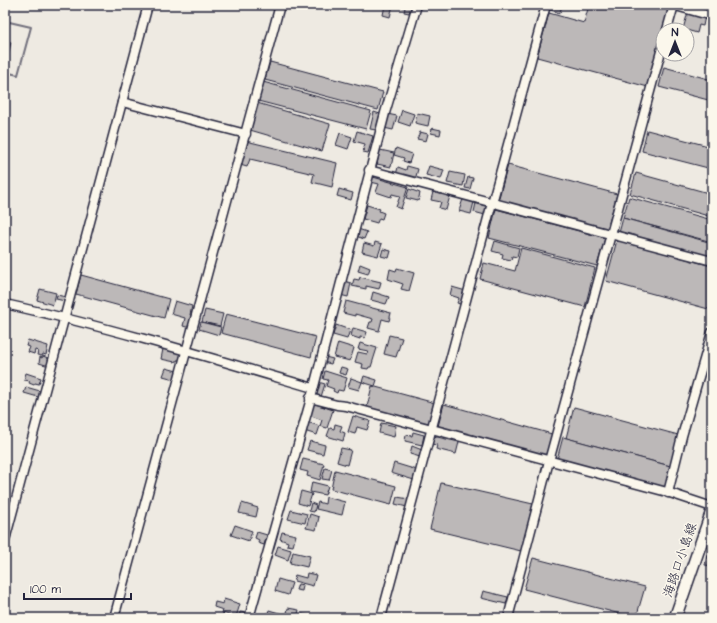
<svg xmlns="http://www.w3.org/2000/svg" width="717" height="623" viewBox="0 0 717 623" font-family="'Architects Daughter','Klee One',sans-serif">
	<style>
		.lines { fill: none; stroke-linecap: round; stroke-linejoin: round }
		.stream { stroke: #716f7c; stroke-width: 2 }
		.building { fill: #bcb8b8; stroke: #22223b }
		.street-casing { stroke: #22223b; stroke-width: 11 }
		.secondary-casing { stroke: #22223b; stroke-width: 14 }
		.street { stroke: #fbf7ec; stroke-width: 8 }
		.secondary { stroke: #fbf7ec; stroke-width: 11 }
		.labels { text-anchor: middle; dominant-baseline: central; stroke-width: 3; stroke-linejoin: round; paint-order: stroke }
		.street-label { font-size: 13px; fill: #22223b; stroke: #fbf7ec }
	</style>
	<rect width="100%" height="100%" fill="#eeeae2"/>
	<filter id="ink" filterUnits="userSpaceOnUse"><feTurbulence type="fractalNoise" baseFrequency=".025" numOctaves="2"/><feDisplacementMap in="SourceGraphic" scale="8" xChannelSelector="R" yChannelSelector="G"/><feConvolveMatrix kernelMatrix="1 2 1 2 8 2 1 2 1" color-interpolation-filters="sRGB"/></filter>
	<g filter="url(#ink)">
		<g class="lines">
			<g class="stream">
				<path d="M5,8L6,5"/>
				<path d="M5,21L31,27L18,75L5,72"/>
			</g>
		</g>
		<g class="building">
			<path d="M385,5H412L409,13L404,12L405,8L393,5L390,17L383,15Z"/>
			<path d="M548,5H562L560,13L547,9Z"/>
			<path d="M589,5H655L670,9L648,87L537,57L549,13L584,23Z"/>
			<path d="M688,12L705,16L703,26L699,25L697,33L683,29Z"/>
			<path d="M5,41L11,42L8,56H5Z"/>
			<path d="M270,62L383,92L378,110L265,80Z"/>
			<path d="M664,67L712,80V101L659,87Z"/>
			<path d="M263,82L371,111L366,129L258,101Z"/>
			<path d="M257,103L330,124L322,151L250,130Z"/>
			<path d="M402,110L414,114L410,126L398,122Z"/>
			<path d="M374,112L380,114L376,130L370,129Z"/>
			<path d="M417,113L430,116L428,126L415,123Z"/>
			<path d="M387,114L397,116L393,130L384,128Z"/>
			<path d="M432,128L441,130L440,135L431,133Z"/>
			<path d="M647,130L712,147V169L642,151Z"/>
			<path d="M357,131L373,136L368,153L363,152L365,144L354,141Z"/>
			<path d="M420,132L428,134L426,141L417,139Z"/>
			<path d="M340,133L352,137L348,149L336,145Z"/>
			<path d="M246,141L337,163L332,187L312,182L314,174L250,159L247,167L240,165Z"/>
			<path d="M396,148L412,154L409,163L403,161L404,158L394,155Z"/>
			<path d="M380,150L394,153L391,167L377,164Z"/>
			<path d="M508,165L617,194L607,230L498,201Z"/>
			<path d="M407,166L418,169L415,180L396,175L398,167L406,170Z"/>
			<path d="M429,166L444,170L441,179L426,175Z"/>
			<path d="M450,172L465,175L463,186L447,183Z"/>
			<path d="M636,173L712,194V217L630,194Z"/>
			<path d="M373,177L408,187L401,209L396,207L400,196L392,194L391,197L376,192L379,184L371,182Z"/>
			<path d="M468,177L473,178L470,189L465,188Z"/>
			<path d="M339,189L353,193L351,200L337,196Z"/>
			<path d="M409,189L420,193L418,201L406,198Z"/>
			<path d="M433,192L450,196L446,210L439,208L441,202L431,200Z"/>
			<path d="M629,197L712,220V242L623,218Z"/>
			<path d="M463,199L474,202L471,214L459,211Z"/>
			<path d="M476,203L488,206L485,215L474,212Z"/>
			<path d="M367,205L380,209L379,211L384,213L382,219L379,218L377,223L363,219Z"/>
			<path d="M496,209L605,238L597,266L489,238Z"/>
			<path d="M623,218L712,243V259L619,233Z"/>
			<path d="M358,229L367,232L364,239L356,236Z"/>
			<path d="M617,240L712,266V310L606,281Z"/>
			<path d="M495,241L519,248L517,257L512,256L511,260L502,258L503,254L492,251Z"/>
			<path d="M375,242L382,244L378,256L362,252L364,243L374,246Z"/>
			<path d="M521,248L595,268L585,307L480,279L484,263L515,271Z"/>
			<path d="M383,249L391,251L389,258L381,256Z"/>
			<path d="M360,264L370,268L368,274L358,271Z"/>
			<path d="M397,268L414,273L409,291L401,289L403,284L388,279L390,269L396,271Z"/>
			<path d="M81,275L169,299L164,318L76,294Z"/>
			<path d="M360,277L381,282L379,289L366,286V289L352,286L354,279L359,280Z"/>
			<path d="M344,281L351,283L348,297L340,295Z"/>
			<path d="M452,287L466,291L462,305L457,303L459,298L450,295Z"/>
			<path d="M40,289L56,293L53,305L37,300Z"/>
			<path d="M373,292L389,297L386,304L371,300Z"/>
			<path d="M57,295L66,297L65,301L56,299Z"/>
			<path d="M175,301L192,306L190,315L193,316L190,328L183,326L185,318L171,314Z"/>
			<path d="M346,301L391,313L389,321L382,319L379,331L368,328L370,322H372L373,319L355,314V316L343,313Z"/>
			<path d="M205,310L223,314L220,326L202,322Z"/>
			<path d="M226,314L316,337L311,357L221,333Z"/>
			<path d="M201,322L221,327L219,335L199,329Z"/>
			<path d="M336,325L350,330L347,339L333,335Z"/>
			<path d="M353,328L367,332L365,338L360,337V339L351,336Z"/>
			<path d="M389,335L402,338L396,357L384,354Z"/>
			<path d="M28,340L48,346L46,355L43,354L42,356L37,355L38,351L35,350L34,354L28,352L30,347L26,346Z"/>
			<path d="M338,343L354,348L350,361L334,357Z"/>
			<path d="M360,343L377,348L371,367H369L368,369L362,368L363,364L355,362L358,352L367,354L368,351L358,349Z"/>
			<path d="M163,349L181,353L180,360H177V361H175V362L161,359Z"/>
			<path d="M43,356L48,358V359L50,360L49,366L39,363L40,357L42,358Z"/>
			<path d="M325,357L333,359L331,364L323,362Z"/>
			<path d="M341,367L348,369L346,375L339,373Z"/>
			<path d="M166,368L177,371L174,379L163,376Z"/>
			<path d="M325,371L347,378L343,391L338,390L337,393L333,391L334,389L326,386L328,380L323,379Z"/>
			<path d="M26,373L41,378L39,384L35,383L34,385L29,383L30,381L24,380Z"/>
			<path d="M364,376L377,380L375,386L362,382Z"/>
			<path d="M351,378L362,382L359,390L348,387Z"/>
			<path d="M315,381L325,384L320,400L310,398Z"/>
			<path d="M372,386L435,403L429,428L366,411Z"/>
			<path d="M26,387L40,391L38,397L24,393Z"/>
			<path d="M310,402L333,410L327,428L320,426L322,420L306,414Z"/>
			<path d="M444,404L552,434L545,460L437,430Z"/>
			<path d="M574,407L682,436L674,467L566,438Z"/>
			<path d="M353,416L370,421L367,430L357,427L355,434L348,432Z"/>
			<path d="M307,422L320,426L317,435L304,431Z"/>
			<path d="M381,423L396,426L394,437L379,433Z"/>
			<path d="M335,424L342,426L340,431L345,433L343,441L327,436L330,428L334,429Z"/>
			<path d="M413,432L424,435L422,445L405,441L406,435L412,436Z"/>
			<path d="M433,436L459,442L456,454L436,449L437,445L431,444Z"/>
			<path d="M563,437L674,467L667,492L556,463Z"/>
			<path d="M310,441L325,445L323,454L307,450Z"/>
			<path d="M412,446L422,450L420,457L410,454Z"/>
			<path d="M341,448L351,450L347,465L337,462Z"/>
			<path d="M303,459L324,464L320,480L307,476L308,472L300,470Z"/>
			<path d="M394,463L417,470L414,480L391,473Z"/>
			<path d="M325,468L332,470L329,480L322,479Z"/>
			<path d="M335,470L396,486L391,505L331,489Z"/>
			<path d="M312,482L328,486L325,495L310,492Z"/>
			<path d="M441,483L533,504L521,551L430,529Z"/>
			<path d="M301,491L312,494L308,506L298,503Z"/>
			<path d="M326,497L345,502L342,515L316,509L318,502L325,504Z"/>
			<path d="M397,497L409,499L407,507L395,504Z"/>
			<path d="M242,503L258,508L256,517L239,513Z"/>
			<path d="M311,503L316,505L314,512L309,511Z"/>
			<path d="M291,510L307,514L305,523L288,519Z"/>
			<path d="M310,514L319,517L316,530L306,528Z"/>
			<path d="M235,525L252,531L249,541L231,535Z"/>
			<path d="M257,532L267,535L264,545L258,543L259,540L255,538Z"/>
			<path d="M282,532L296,535L293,546L287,545L288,542L280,539Z"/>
			<path d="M278,546L291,550L288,560L275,555Z"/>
			<path d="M293,552L310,556L307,567L290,563Z"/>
			<path d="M707,554L712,555V566L705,565Z"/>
			<path d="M533,558L645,587L636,618L524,589Z"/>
			<path d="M307,573L316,575L313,586L294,581L295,575L306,578Z"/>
			<path d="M278,579L292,583L288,595L275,591Z"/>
			<path d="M298,584L303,585L302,591L296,590Z"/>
			<path d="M483,591L508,597L506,604L481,598Z"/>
			<path d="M224,599L240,604L236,617L222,613L223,610L214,607L215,602L223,604Z"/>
			<path d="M288,608L299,610L297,618H286Z"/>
			<path d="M269,610L286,615L285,618H266Z"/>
			<path d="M240,612L246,613L245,618H239Z"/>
			<path d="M254,614L265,617V618H253Z"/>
			<path d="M302,614L319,618H301Z"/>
		</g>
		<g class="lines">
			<g class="street-casing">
				<g id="street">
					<path d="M672,5L712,16"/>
					<path d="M667,30L674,5"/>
					<path d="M122,102L246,134"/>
					<path d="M369,170L712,261"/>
					<path d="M5,304C109,327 211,358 313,388"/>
					<path d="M310,398L337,405L346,406L667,492L712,507"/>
					<path d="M668,493L682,436L712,332"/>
					<path d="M5,540L148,5"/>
					<path d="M114,618L280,5"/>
					<path d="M249,618L310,402L385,113L417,5"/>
					<path d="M381,618L492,203L546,5"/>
					<path d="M508,618L549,461L663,44"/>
				</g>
			</g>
			<g class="secondary-casing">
				<path id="secondary" d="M675,618L712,511"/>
			</g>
			<use href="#street" class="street"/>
			<use href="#secondary" class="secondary"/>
		</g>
	</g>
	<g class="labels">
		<g class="street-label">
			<text transform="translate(680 560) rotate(-71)">海路口小島線</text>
		</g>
	</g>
	<rect width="717" height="623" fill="none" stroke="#fbf7ec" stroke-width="20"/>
	<rect x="10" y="10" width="697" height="603" fill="none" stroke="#22223b" stroke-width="1.5" filter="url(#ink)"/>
	<g transform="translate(675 42)"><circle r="19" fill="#fbf7ec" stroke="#a4a2a5"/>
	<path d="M0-3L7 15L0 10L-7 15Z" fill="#22223b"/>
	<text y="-6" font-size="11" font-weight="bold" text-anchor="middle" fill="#22223b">N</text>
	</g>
	<path d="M24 593v6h107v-6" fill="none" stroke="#22223b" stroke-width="2"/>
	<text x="30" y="593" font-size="12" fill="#22223b" stroke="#fbf7ec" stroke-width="3" paint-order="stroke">100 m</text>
</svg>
